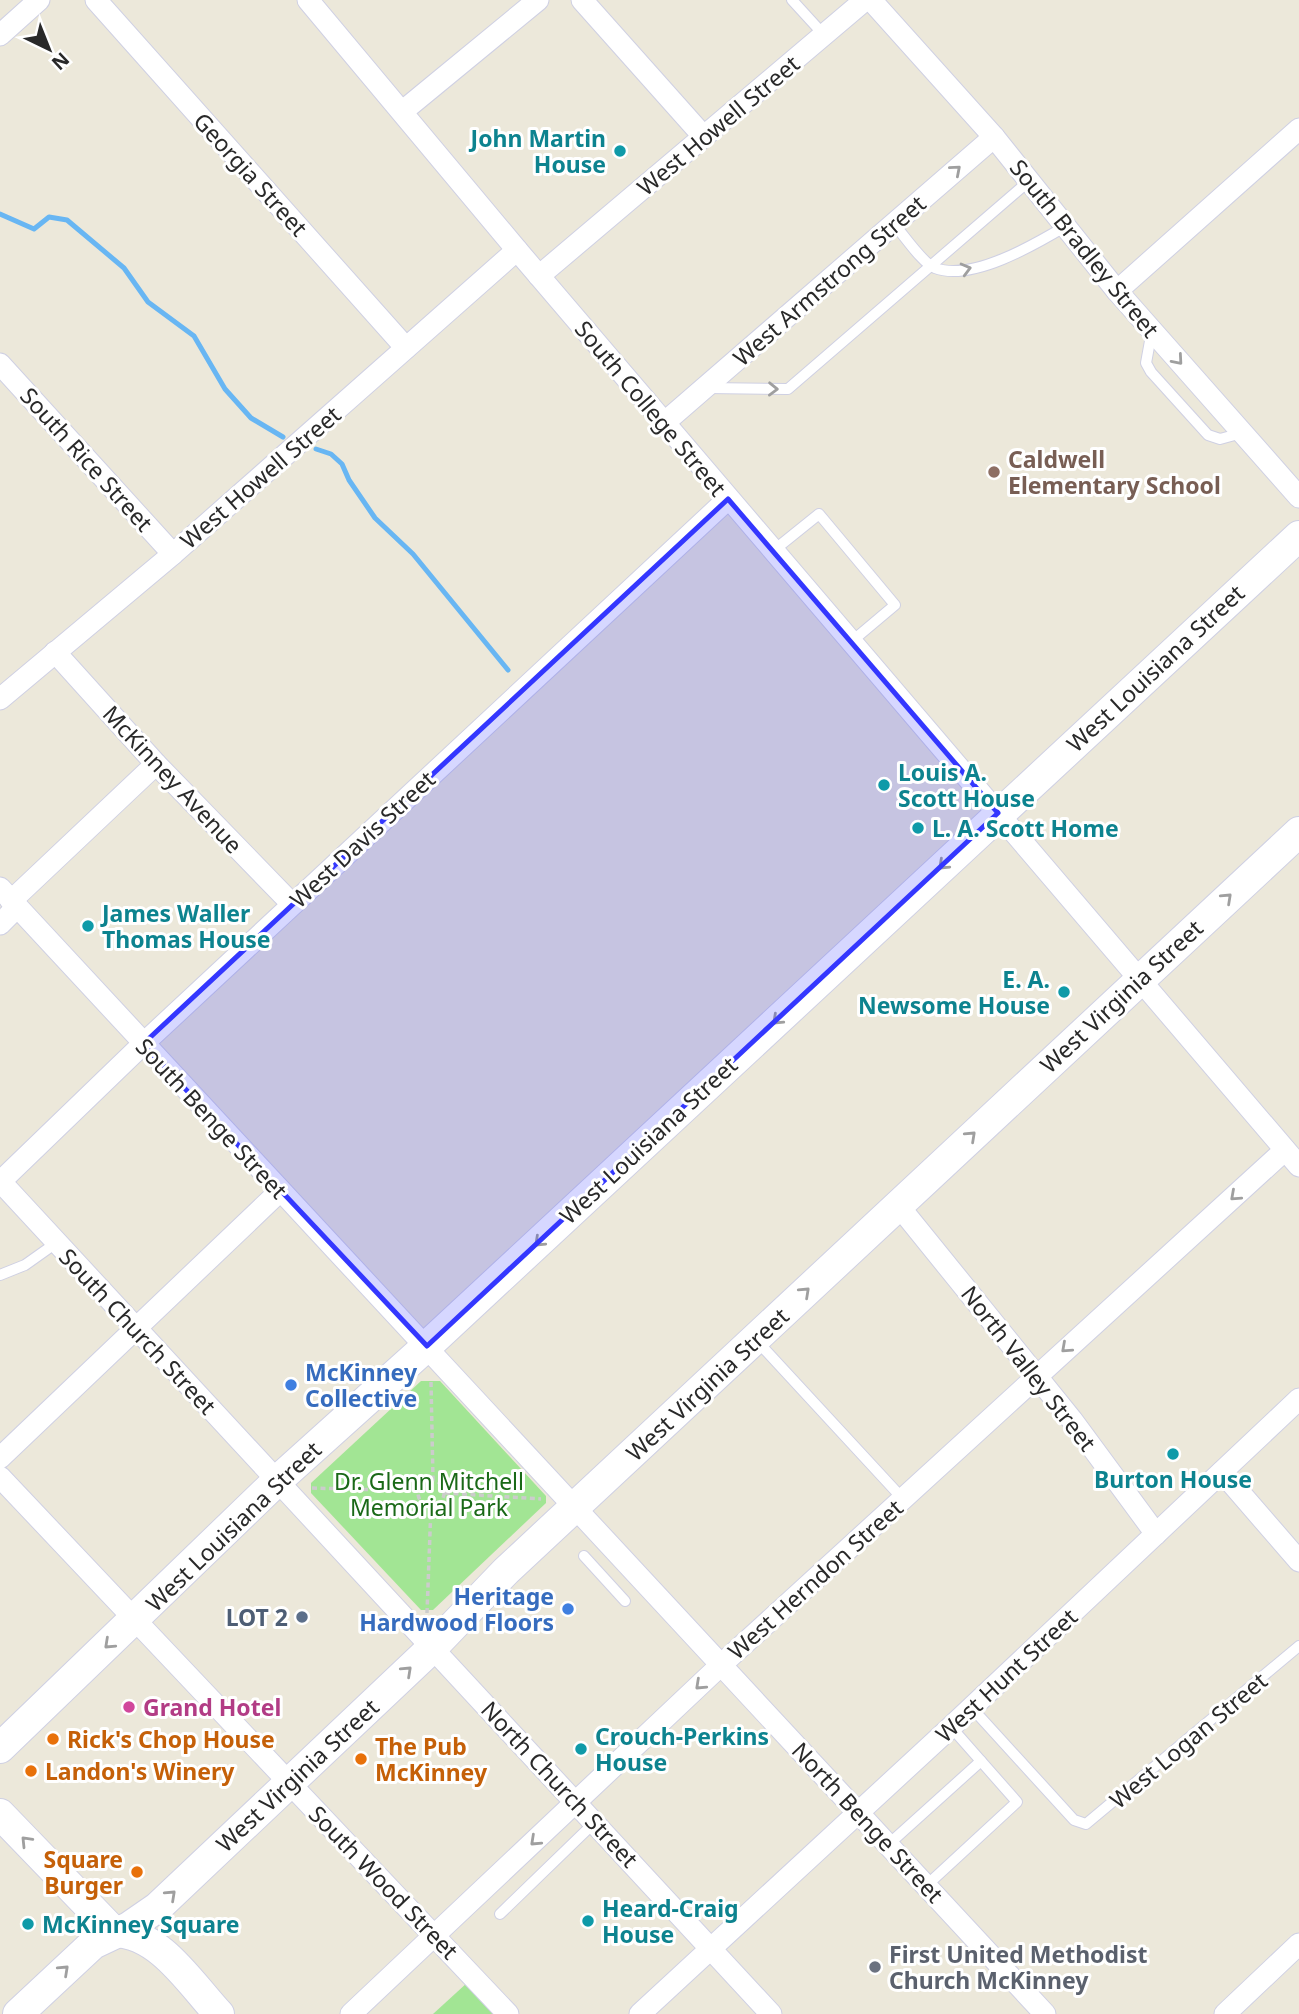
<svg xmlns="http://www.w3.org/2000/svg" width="1299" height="2014" viewBox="0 0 1299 2014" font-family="'Noto Sans',sans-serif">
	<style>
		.park { fill: #a2e594 }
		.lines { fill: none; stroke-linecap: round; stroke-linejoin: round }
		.stream { stroke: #68b6f3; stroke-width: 5 }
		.lane-casing { stroke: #cfd0e3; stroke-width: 12 }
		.street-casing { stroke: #cfd0e3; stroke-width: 23 }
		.secondary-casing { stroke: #cfd0e3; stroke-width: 32 }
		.path { stroke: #ccc; stroke-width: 3.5; stroke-dasharray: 5 3.5; stroke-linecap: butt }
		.lane { stroke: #fff; stroke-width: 10 }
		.street { stroke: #fff; stroke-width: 21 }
		.secondary { stroke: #fff; stroke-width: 30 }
		.oneway { stroke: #9f9f9f }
		.marked { fill: #3437ff; fill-opacity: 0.2; stroke: #3437ff; stroke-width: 5; stroke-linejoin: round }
		.culture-dot { fill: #0f9aa8; stroke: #fff; stroke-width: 2.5 }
		.education-dot { fill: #8d6e63; stroke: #fff; stroke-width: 2.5 }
		.shop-dot { fill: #3f7fe0; stroke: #fff; stroke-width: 2.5 }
		.service-dot { fill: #5c6f8a; stroke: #fff; stroke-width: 2.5 }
		.hotel-dot { fill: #d1479c; stroke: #fff; stroke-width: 2.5 }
		.food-dot { fill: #e8710a; stroke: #fff; stroke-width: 2.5 }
		.worship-dot { fill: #6b7280; stroke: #fff; stroke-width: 2.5 }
		.labels { text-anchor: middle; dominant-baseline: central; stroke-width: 6; stroke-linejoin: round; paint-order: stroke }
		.street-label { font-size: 23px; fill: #292929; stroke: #fff }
		.culture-label { font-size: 23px; font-weight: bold; fill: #0d838f; stroke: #fff; text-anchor: start }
		.education-label { font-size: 23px; font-weight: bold; fill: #785e54; stroke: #fff; text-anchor: start }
		.shop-label { font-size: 23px; font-weight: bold; fill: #366cbe; stroke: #fff; text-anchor: start }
		.park-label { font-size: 23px; fill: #1a6917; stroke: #fff }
		.service-label { font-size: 23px; font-weight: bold; fill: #4e5e75; stroke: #fff; text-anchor: end }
		.hotel-label { font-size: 23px; font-weight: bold; fill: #b23c85; stroke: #fff; text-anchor: start }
		.food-label { font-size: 23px; font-weight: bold; fill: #c56008; stroke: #fff; text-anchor: start }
		.worship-label { font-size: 23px; font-weight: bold; fill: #5b616d; stroke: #fff; text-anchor: start }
	</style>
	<rect width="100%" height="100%" fill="#ece8da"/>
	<g class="park">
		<path d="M421,1381H440L546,1496V1503L433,1610H421L311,1493V1483Z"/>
		<path d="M468,1982L498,2014H433Z"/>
	</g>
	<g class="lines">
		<g class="stream">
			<path d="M0,214L34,229L49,217L67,220L124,268L148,302L194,336L225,389L251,418L283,437"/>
			<path d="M316,449L331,454L342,464L349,480L375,518L413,554L508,670"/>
		</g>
		<g class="lane-casing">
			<g id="lane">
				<path d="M792,0L824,35"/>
				<path d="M894,224C903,234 923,264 935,268C971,282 1034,245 1066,226"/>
				<path d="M1152,330L1146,363L1151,372L1208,435L1220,439L1242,433"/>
				<path d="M707,388L788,389L1029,181"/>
				<path d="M773,551L819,514L895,605L851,642"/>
				<path d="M0,1275L25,1265L56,1243"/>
				<path d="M757,1341L903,1499"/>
				<path d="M584,1556L625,1601"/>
				<path d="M971,1707L1074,1820L1086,1824L1299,1646"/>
				<path d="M890,1843L981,1761"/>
				<path d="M927,1885L1017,1802L951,1727"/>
				<path d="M500,1914L595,1822"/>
			</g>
		</g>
		<g class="street-casing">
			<g id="street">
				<path d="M96,0L406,348"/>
				<path d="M308,0L517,250L1299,1166"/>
				<path d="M582,0L704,137"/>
				<path d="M871,0L994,137L1117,291L1299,497"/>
				<path d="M0,35L39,0"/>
				<path d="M403,111L538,0"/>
				<path d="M539,276L865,0"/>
				<path d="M1117,291L1299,129"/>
				<path d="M0,364L173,554"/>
				<path d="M664,423L994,137"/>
				<path d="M55,652L156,764L292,904"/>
				<path d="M0,699L173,554L517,250"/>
				<path d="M0,888L1045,2014"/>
				<path d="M11,901L156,764"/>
				<path d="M0,924L17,907"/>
				<path d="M0,1181L771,2014"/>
				<path d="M0,1182L143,1044L728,499"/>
				<path d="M898,1205L1072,1420L1156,1534"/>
				<path d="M0,1458L280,1191"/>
				<path d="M1222,1472L1299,1561"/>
				<path d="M0,1477L508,2014"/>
				<path d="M351,2014L722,1664L1285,1150"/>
				<path d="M640,2014L951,1727L1299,1399"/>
				<path d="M1225,2014L1299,1944"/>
			</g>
		</g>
		<g class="secondary-casing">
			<g id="secondary">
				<path d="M0,1748L278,1480L427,1346L1299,536"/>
				<path d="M0,1814L114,1932C160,1933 190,1983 219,2014"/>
				<path d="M18,2014L93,1944L129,1927L158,1907L433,1647L506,1571L1299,832"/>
			</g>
		</g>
		<g class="path">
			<path d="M431,1382L433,1480"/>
			<circle cx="431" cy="1493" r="13"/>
			<path d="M312,1488L418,1491"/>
			<path d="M445,1493L541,1499"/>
			<path d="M427,1613L431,1506"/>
		</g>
		<use href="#lane" class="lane"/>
		<use href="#street" class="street"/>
		<use href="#secondary" class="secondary"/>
	</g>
	<defs><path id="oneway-chevron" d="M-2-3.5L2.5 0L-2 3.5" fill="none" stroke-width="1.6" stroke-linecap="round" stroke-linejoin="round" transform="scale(1.75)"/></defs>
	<g class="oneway">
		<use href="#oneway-chevron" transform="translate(956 170) rotate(-41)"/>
		<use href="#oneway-chevron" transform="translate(966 269) rotate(-15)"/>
		<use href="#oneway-chevron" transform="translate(1178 360) rotate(49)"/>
		<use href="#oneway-chevron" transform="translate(773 389) rotate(1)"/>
		<use href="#oneway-chevron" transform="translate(943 865) rotate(137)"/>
		<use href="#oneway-chevron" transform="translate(1227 898) rotate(-43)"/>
		<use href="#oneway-chevron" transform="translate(777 1020) rotate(137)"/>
		<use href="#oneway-chevron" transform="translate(971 1136) rotate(-43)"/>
		<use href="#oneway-chevron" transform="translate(1235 1196) rotate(138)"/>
		<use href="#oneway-chevron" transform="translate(539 1242) rotate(137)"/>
		<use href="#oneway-chevron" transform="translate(805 1292) rotate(-43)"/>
		<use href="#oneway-chevron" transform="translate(1066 1348) rotate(138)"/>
		<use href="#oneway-chevron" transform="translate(109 1644) rotate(137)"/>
		<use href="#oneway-chevron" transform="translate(407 1671) rotate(-43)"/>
		<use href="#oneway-chevron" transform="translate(700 1685) rotate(137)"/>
		<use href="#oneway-chevron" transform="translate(26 1841) rotate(-134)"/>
		<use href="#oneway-chevron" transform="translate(535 1841) rotate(137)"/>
		<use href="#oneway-chevron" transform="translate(171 1895) rotate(-43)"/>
		<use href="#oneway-chevron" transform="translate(64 1970) rotate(-43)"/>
	</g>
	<path class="marked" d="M728,499L998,813L427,1346L143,1044Z"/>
	<g class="culture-dot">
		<circle cx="620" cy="151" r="7"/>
		<circle cx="884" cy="785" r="7"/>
		<circle cx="918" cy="828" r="7"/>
		<circle cx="88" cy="926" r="7"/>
		<circle cx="1064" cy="992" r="7"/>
		<circle cx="1173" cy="1454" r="7"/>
		<circle cx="581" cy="1749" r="7"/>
		<circle cx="588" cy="1921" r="7"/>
		<circle cx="28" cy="1924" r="7"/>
	</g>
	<circle class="education-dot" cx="994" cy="472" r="7"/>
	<g class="shop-dot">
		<circle cx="291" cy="1385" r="7"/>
		<circle cx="568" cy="1609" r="7"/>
	</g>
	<circle class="service-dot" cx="302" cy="1617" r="7"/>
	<circle class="hotel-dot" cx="129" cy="1707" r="7"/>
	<g class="food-dot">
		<circle cx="53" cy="1739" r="7"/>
		<circle cx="361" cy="1759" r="7"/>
		<circle cx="31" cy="1771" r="7"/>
		<circle cx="137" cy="1872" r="7"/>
	</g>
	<circle class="worship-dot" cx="875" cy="1967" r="7"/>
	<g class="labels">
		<g class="street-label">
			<text transform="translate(718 125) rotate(-40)">West Howell Street</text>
			<text transform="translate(251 174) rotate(48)">Georgia Street</text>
			<text transform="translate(1085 248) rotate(51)">South Bradley Street</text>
			<text transform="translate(829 280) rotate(-41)">West Armstrong Street</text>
			<text transform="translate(651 408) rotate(50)">South College Street</text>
			<text transform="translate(87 459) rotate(48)">South Rice Street</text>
			<text transform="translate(260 477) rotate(-41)">West Howell Street</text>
			<text transform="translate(1155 668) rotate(-43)">West Louisiana Street</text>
			<text transform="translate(173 779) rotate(47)">McKinney Avenue</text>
			<text transform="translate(362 839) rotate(-43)">West Davis Street</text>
			<text transform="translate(1121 996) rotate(-43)">West Virginia Street</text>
			<text transform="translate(212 1118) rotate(47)">South Benge Street</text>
			<text transform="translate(648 1140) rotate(-43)">West Louisiana Street</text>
			<text transform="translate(138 1331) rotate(47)">South Church Street</text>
			<text transform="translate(1029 1368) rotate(52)">North Valley Street</text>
			<text transform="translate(707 1384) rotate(-43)">West Virginia Street</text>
			<text transform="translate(233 1526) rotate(-44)">West Louisiana Street</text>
			<text transform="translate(815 1579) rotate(-42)">West Herndon Street</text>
			<text transform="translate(1006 1675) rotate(-43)">West Hunt Street</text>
			<text transform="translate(1188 1740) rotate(-40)">West Logan Street</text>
			<text transform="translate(297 1775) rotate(-43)">West Virginia Street</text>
			<text transform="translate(560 1784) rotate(47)">North Church Street</text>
			<text transform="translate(868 1822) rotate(47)">North Benge Street</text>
			<text transform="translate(384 1882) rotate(46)">South Wood Street</text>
		</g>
		<g class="culture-label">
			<text x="606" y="138" text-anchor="end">John Martin<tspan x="606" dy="26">House</tspan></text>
			<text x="898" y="772">Louis A.<tspan x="898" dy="26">Scott House</tspan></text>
			<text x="932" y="828">L. A. Scott Home</text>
			<text x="102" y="913">James Waller<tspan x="102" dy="26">Thomas House</tspan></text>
			<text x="1050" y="979" text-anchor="end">E. A.<tspan x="1050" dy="26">Newsome House</tspan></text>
			<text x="1173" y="1479" text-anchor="middle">Burton House</text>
			<text x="595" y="1736">Crouch-Perkins<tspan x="595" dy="26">House</tspan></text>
			<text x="602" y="1908">Heard-Craig<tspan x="602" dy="26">House</tspan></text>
			<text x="42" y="1924">McKinney Square</text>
		</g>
		<g class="education-label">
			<text x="1008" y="459">Caldwell<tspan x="1008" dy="26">Elementary School</tspan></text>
		</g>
		<g class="shop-label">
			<text x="305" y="1372">McKinney<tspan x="305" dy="26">Collective</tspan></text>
			<text x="554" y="1596" text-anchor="end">Heritage<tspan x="554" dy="26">Hardwood Floors</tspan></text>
		</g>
		<g class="park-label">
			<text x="429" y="1481">Dr. Glenn Mitchell<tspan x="429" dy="26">Memorial Park</tspan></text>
		</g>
		<g class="service-label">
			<text x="288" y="1617">LOT 2</text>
		</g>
		<g class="hotel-label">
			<text x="143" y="1707">Grand Hotel</text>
		</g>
		<g class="food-label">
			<text x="67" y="1739">Rick's Chop House</text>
			<text x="375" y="1746">The Pub<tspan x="375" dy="26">McKinney</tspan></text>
			<text x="45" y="1771">Landon's Winery</text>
			<text x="123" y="1859" text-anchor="end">Square<tspan x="123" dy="26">Burger</tspan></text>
		</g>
		<g class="worship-label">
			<text x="889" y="1954">First United Methodist<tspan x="889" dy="26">Church McKinney</tspan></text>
		</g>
	</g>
	<g transform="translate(49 49) rotate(137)" stroke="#ffffff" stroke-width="5" paint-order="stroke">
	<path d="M0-5L12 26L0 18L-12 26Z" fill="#292929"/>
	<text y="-10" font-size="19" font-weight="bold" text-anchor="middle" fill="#292929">N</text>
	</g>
</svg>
